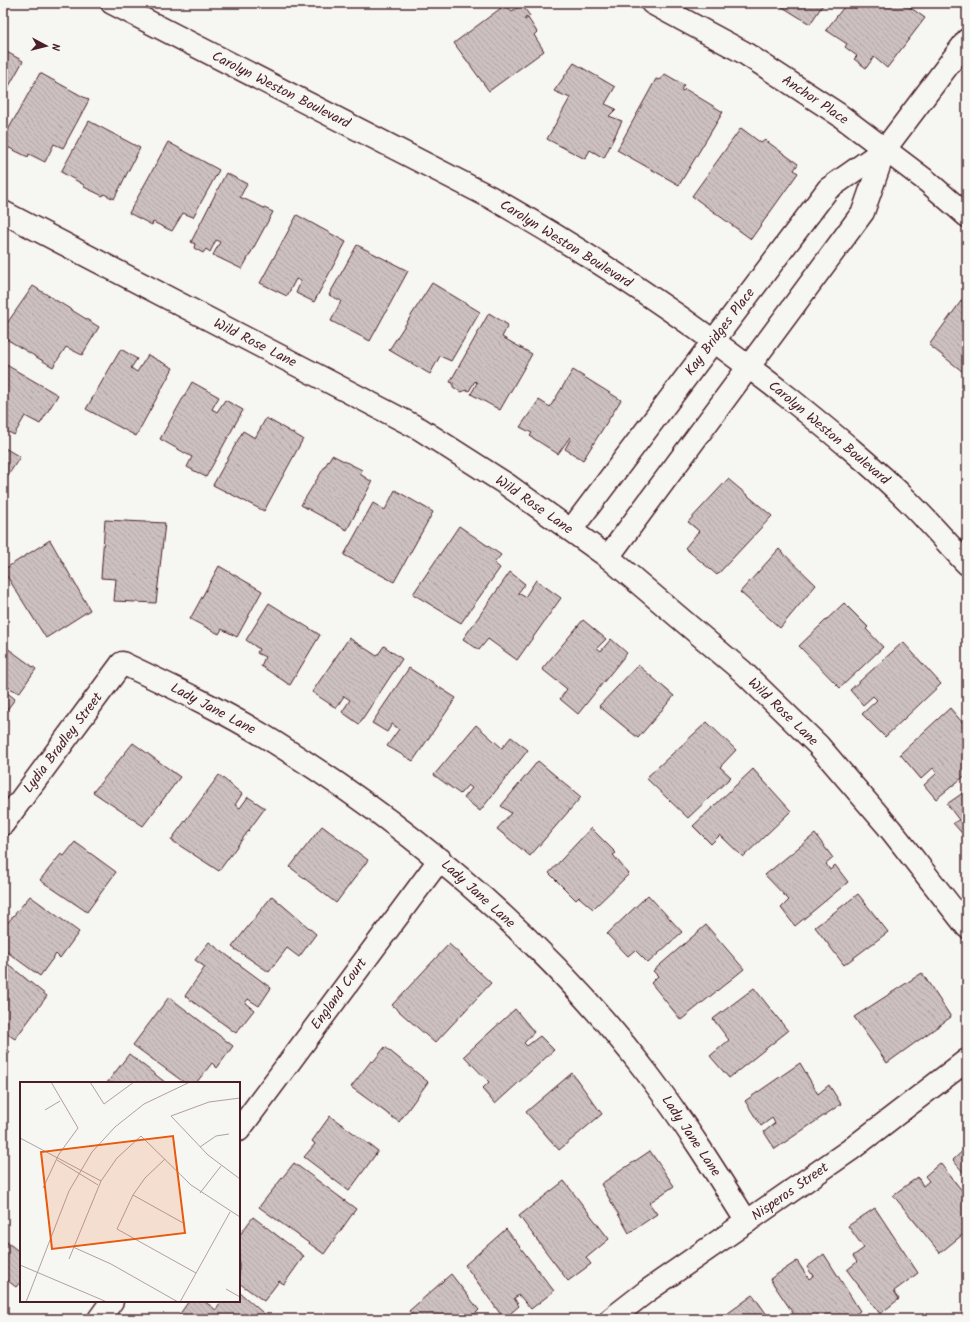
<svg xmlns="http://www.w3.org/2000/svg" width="970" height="1322" viewBox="0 0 970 1322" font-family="Kalam,sans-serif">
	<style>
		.building { fill: url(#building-back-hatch); stroke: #4a1f2b }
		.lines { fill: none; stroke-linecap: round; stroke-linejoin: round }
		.street-casing { stroke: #4a1f2b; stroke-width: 25 }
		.secondary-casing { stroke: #4a1f2b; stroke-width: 25 }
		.street { stroke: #f6f6f2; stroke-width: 22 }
		.secondary { stroke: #f6f6f2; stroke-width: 22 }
		.labels { text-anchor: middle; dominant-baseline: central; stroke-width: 3; stroke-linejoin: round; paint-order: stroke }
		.street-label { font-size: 14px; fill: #4a1f2b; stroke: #f6f6f2 }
		.inset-road { fill: none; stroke: #b1a0a2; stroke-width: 1 }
		.view { fill: #e8590c; fill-opacity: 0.15; stroke: #e8590c; stroke-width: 2 }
		.inset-edge { fill: none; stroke: #4a1f2b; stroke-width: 2 }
	</style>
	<defs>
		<pattern id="building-back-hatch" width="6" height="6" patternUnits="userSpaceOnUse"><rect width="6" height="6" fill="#ccc1c0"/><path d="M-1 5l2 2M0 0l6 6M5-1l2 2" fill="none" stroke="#b1a5a5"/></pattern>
	</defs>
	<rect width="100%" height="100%" fill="#f6f6f2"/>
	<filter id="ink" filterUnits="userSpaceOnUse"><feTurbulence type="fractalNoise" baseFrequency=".025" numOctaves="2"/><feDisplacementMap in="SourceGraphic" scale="8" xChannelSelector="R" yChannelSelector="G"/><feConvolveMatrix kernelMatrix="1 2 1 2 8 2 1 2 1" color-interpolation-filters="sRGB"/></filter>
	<g filter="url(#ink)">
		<g class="building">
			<path d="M776,3H824L810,24Z"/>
			<path d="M847,3H904L925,18L887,68L874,57L866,68L854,59L857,56L845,47L847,44L826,30Z"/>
			<path d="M505,5L512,11L522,5L530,16L525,18V20L528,18L537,32L534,35L544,51L489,91L454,43Z"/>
			<path d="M3,50L23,61L3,97Z"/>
			<path d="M574,63L615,87L605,104L616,109L609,116L622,121L604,158L590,150L585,159L547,139L570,98L554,91Z"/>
			<path d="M40,73L89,100L63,148L54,144L45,162L29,154L28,157L3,145V139Z"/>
			<path d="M665,74L684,85L681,90L683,91L685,89L723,112L679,185L617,150L656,79L660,80Z"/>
			<path d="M89,121L140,148L114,199L104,194L103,196L84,187V185L61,172Z"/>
			<path d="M741,128L761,143L765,140L798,164L794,170L798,173L751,239L692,196Z"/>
			<path d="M168,142L219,170L193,217L183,213L172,231L153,222L152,225L129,213Z"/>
			<path d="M226,173L247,184L240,197L273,212L242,269L213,255L220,242L216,240L210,252L206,249L203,253L194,248L195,244L191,242Z"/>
			<path d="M297,215L346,242L314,302L296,293L301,281L296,279L287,296L260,283Z"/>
			<path d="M357,245L408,271L370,341L331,321L341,301L329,295Z"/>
			<path d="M432,283L480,312L451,361L440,356L430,374L389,350Z"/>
			<path d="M33,286L99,327L82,355L66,347L53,367L3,337V329Z"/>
			<path d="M967,293V375L929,345Z"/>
			<path d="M489,313L508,325L502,337L532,354L500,410L471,394L477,383L475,381L469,391L467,390L461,392L453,387V383L450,382Z"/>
			<path d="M121,349L137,359L131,368L137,372L148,355L173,368L136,436L86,409Z"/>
			<path d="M3,363L58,395L40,424L25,416L14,435L3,429Z"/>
			<path d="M573,370L621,400L583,460L565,449L571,438L570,437L558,454L530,436L532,433L520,427L539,400L550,407Z"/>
			<path d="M192,382L219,397L212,409L217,412L225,400L243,410L206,477L187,467L192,457L160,439Z"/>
			<path d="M266,418L303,439L264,511L213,485L243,431L255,438Z"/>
			<path d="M3,447L20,457L3,483Z"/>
			<path d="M332,455L362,470L360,474L372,482L347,530L301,505Z"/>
			<path d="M728,479L772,516L717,575L685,548L699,531L688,522Z"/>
			<path d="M395,490L433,512L394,582L344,555L373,503L385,510Z"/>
			<path d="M105,520L165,523L156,603L114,601L116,579L101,578Z"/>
			<path d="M459,526L501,555L494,563L500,568L461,623L413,594Z"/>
			<path d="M50,540L90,610L46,638L3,570Z"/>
			<path d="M779,549L816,585L780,628L740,592Z"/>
			<path d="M219,566L262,591L237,637L222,629L219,634L190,619Z"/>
			<path d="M510,572L525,584L518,593L525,597L536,580L561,598L517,660L488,639L479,650L463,639Z"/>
			<path d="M269,603L320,635L290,685L261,666L265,657L257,653L259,649L246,640Z"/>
			<path d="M844,603L868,627L866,629L883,647L840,688L799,646Z"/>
			<path d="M583,620L606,639L597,648L601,651L611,639L627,653L578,714L560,699L567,689L542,669Z"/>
			<path d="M349,638L377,656L384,646L402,659L359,724L342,712L350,700L344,696L336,708L312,692Z"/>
			<path d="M903,642L941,684L885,737L862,714L877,700L873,696L863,705L850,690Z"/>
			<path d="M3,645L36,669L19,693L8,687L5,691L15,699L3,715Z"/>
			<path d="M638,665L674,696L638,738L599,706Z"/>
			<path d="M409,668L456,698L413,761L387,746L399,729L392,724L387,732L372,723Z"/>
			<path d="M950,708L967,728V774L936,799L924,785L937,773L933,768L921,779L900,754Z"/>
			<path d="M707,722L736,750L720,767L731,777L688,818L646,778Z"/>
			<path d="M476,725L502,748L511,737L528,750L480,811L464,798L472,788L468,785L460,794L434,775Z"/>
			<path d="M133,743L180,777L143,826L93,792Z"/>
			<path d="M538,761L581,797L530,856L497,829L511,813L501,806Z"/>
			<path d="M753,769L791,811L743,857L720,835L711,844L693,826Z"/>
			<path d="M219,775L242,794L235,805L240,808L248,797L265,808L219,871L171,840Z"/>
			<path d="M967,790V839L953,823L959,820L947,804Z"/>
			<path d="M322,826L368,860L336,903L290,867Z"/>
			<path d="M591,828L616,853L613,855L629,874L593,909L579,897L576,900L549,873Z"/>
			<path d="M815,834L833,858L826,864L830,870L835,865L848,882L795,926L781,908L789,900L765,875Z"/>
			<path d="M75,842L116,872L87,912L40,880L61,854L64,856Z"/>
			<path d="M858,894L888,932L844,965L815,927Z"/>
			<path d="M648,895L682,932L648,963L635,950L628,956L607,934Z"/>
			<path d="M30,896L79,932L60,958L56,954L40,976L3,949V937L8,931L4,927Z"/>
			<path d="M272,896L316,934L299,957L287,948L269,972L232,947Z"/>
			<path d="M706,925L744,969L681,1020L651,983L658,976L653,971Z"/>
			<path d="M209,942L271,988L259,1006L248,999L245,1003L254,1010L236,1033L185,996L205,967L195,960Z"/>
			<path d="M449,944L491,983L435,1043L392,1005Z"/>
			<path d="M3,960L47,996L15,1039L3,1031Z"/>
			<path d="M922,973L951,1017L887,1063L854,1017Z"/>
			<path d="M754,988L788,1031L729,1078L710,1056L729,1040L713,1019Z"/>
			<path d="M169,997L233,1046L217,1068L212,1063L196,1083H185L133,1045Z"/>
			<path d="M515,1009L534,1032L524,1043L527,1046L540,1036L554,1050L495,1104L482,1089L489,1082L464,1056Z"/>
			<path d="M3,1047L10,1052L3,1061Z"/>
			<path d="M385,1047L428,1082L399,1122L351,1087L371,1061L373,1062Z"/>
			<path d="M129,1054L166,1083H107Z"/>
			<path d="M800,1063L818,1094L829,1085L841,1104L775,1149L764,1132L775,1123L772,1118L761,1126L745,1101Z"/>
			<path d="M572,1073L602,1114L559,1150L526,1112Z"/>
			<path d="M330,1116L378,1151L349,1191L304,1157L315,1144L312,1141Z"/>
			<path d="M967,1147V1177L953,1160Z"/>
			<path d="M650,1151L674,1186L649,1203L657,1214L629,1233L601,1184Z"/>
			<path d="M294,1163L356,1209L324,1254L259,1207Z"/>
			<path d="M940,1163L967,1197V1231L940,1253L893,1195L918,1177L923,1186L929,1181L925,1176Z"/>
			<path d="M564,1181L609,1239L586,1258L591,1264L568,1281L519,1216Z"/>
			<path d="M875,1208L918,1273L894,1291L899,1299L880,1314L847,1270L857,1262L853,1256L864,1248L848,1226Z"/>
			<path d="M253,1217L304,1256L284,1284L279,1281L264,1301L239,1283V1236Z"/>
			<path d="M506,1229L554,1291L531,1309L519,1295L514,1298L519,1306L504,1319L465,1265Z"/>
			<path d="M3,1239L21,1253V1281L16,1287L3,1277Z"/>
			<path d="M824,1254L860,1311L849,1319H797L770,1279L797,1261L809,1279L813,1276L807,1267Z"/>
			<path d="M451,1274L479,1310L472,1317L473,1319H415L409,1311Z"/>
			<path d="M239,1292L270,1319L177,1318L189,1301H204L216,1310L222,1301L228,1303L230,1301H239Z"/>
			<path d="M753,1295L770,1319H720Z"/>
		</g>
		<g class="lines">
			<g class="street-casing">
				<g id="street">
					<path d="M652,3L743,52L838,114L928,182L967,216"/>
					<path d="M3,212L420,429L506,484L608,557L742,671L818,745L891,830L967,927"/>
					<path d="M571,530L828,189L885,149"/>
					<path d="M608,557L863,212L885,149L967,40"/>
					<path d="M3,824L122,663C173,687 226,712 274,742C415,830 545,940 647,1073C683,1120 715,1171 747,1222"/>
					<path d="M239,1130L440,859"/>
					<path d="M99,1319L112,1301"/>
					<path d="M611,1319L647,1291L850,1150L967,1060"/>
				</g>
			</g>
			<g class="secondary-casing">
				<path id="secondary" d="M112,3L490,197C594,256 695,324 789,398C831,432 873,466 911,504C930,523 948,544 967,564"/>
			</g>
			<use href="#street" class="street"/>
			<use href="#secondary" class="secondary"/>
		</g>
	</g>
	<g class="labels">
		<g class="street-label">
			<text transform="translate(281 90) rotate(27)">Carolyn Weston Boulevard</text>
			<text transform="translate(815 100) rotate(34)">Anchor Place</text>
			<text transform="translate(566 244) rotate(32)">Carolyn Weston Boulevard</text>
			<text transform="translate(720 332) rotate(-53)">Kay Bridges Place</text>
			<text transform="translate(255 343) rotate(27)">Wild Rose Lane</text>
			<text transform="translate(829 433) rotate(40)">Carolyn Weston Boulevard</text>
			<text transform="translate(534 505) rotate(35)">Wild Rose Lane</text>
			<text transform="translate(213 709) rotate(28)">Lady Jane Lane</text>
			<text transform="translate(783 712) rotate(44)">Wild Rose Lane</text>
			<text transform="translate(63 743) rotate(-53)">Lydia Bradley Street</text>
			<text transform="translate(478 894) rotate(42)">Lady Jane Lane</text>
			<text transform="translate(339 994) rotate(-54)">England Court</text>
			<text transform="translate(691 1136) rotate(56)">Lady Jane Lane</text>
			<text transform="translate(790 1192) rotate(-35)">Nisperos Street</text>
		</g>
	</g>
	<g transform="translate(20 1082)">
		<rect width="220" height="220" fill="#f6f6f2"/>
		<path class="inset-road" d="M70,0L84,22L114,0M220,16L189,20L151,34L188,73L220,97M25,28L40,19M0,56L81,99M180,65L196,54L209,52M145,77L125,96L113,113L97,147L176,191M37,78L78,103M23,106L39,72L58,46L31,0M180,111L201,84M113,113L165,142M53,165L91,182L158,220M49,177L81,99L97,76L121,54L171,103L220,135M0,183L87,220M206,207L220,215M6,220L49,109L72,70L95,45L124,22L170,0M160,220L210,130"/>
		<path class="view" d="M153,54L165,151L32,167L21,70Z"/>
		<rect width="220" height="220" class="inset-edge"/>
	</g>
	<rect width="970" height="1322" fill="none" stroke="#f6f6f2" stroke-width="16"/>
	<rect x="8" y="8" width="954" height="1306" fill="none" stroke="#4a1f2b" stroke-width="1.5" filter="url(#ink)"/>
	<g transform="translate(46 46) rotate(97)" stroke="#f6f6f2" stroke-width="3" paint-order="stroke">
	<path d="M0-3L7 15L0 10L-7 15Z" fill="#4a1f2b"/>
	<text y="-6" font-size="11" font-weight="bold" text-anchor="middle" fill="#4a1f2b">N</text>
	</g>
</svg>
